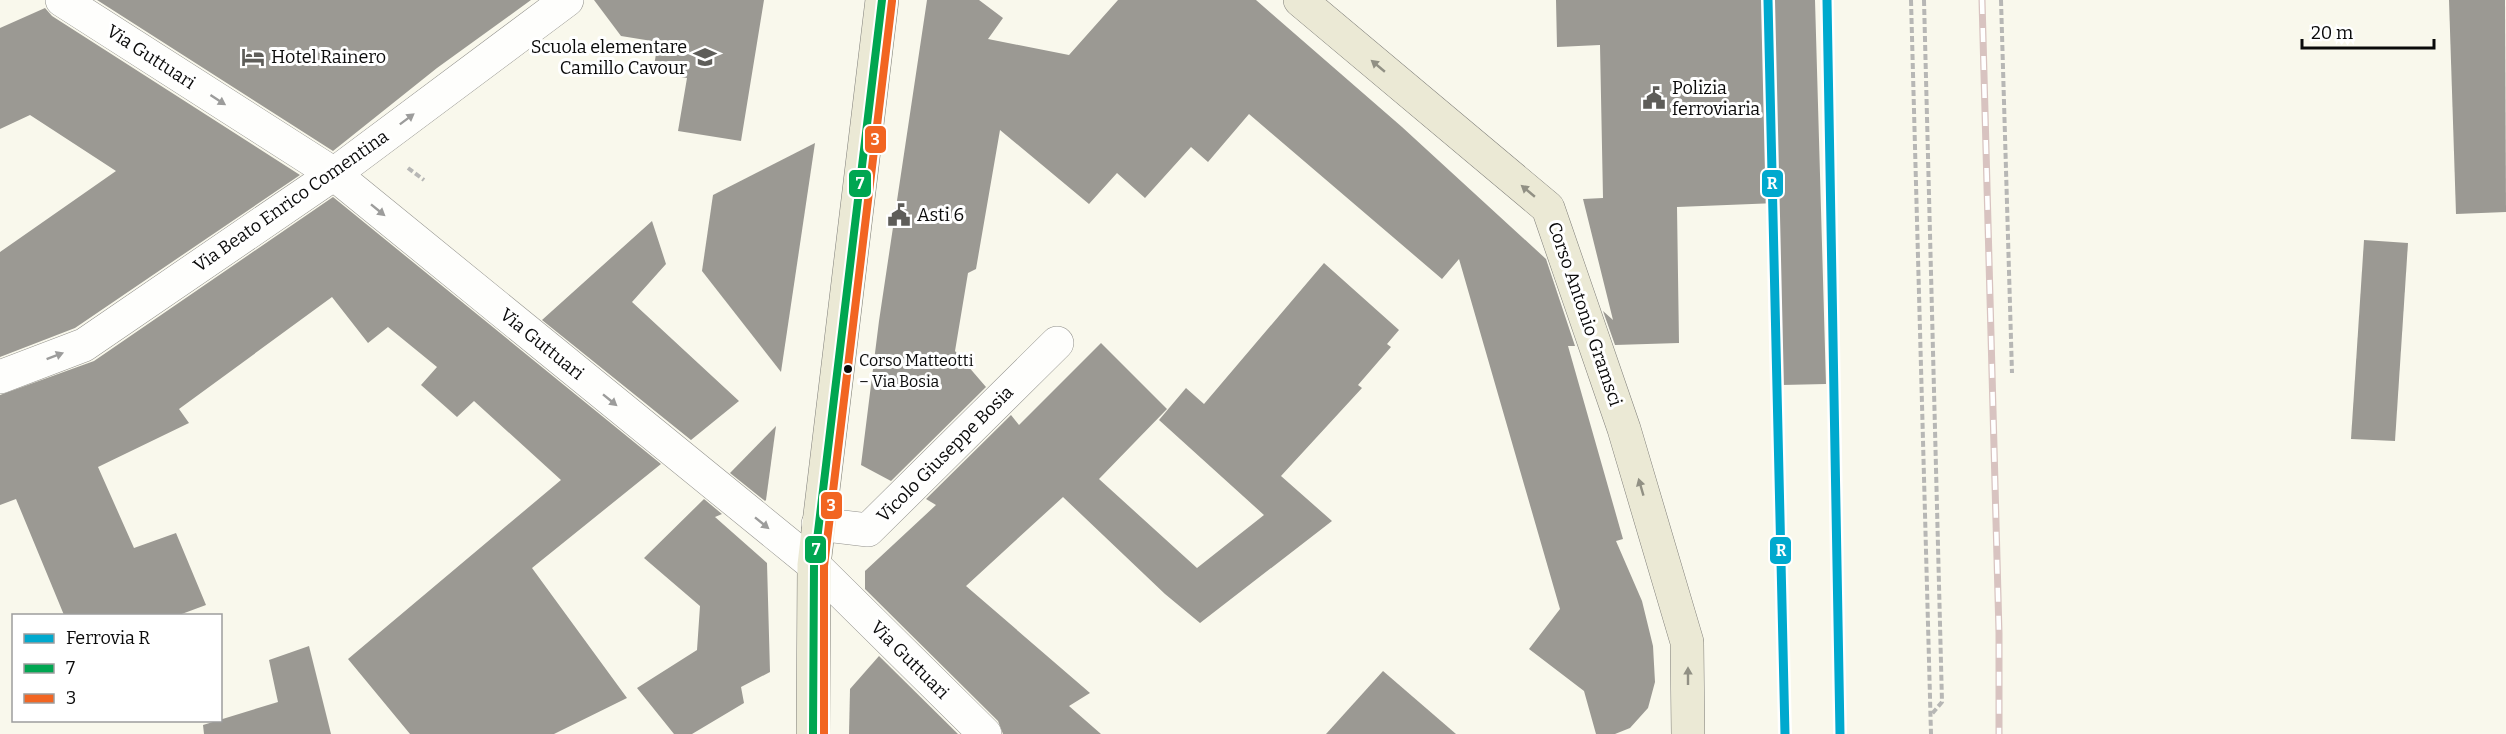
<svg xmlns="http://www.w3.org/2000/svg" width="2506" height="734" viewBox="0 0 2506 734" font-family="Bitter,serif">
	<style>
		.building { fill: #9b9993 }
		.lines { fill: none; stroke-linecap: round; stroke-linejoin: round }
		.minor-casing { stroke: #92918c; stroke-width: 34 }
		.primary-casing { stroke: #7f7e79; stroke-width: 34 }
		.path { stroke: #b7b7b5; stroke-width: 4; stroke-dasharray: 6 3; stroke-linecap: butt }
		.minor { stroke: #fefefc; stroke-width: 33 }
		.primary { stroke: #ebe9d5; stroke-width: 33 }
		.rail-casing { stroke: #d8c3c0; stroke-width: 7 }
		.rail { stroke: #fff; stroke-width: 4.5; stroke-dasharray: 14; stroke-linecap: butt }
		.bus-1-casing { stroke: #fff; stroke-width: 12 }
		.bus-2-casing { stroke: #fff; stroke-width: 12 }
		.bus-1 { stroke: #00a651; stroke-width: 8 }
		.bus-2 { stroke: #f26522; stroke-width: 8 }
		.rail-1-casing { stroke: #fff; stroke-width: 14 }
		.rail-1 { stroke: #00a9ce; stroke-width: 9 }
		.oneway { fill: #919084 }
		.oneway2 { fill: #9c9c9b }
		.bus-dot { fill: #0a0a0a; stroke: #fff; stroke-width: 2 }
		.labels { text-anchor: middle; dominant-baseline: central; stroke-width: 6; stroke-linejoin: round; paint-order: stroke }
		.bus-label { font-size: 16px; fill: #0a0a0a; stroke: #fff; text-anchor: start }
		.poi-label { font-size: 18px; fill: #0a0a0a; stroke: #fff; text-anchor: start }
		.street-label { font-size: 18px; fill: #0a0a0a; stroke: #fff }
		.line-badge { stroke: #fff; stroke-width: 2 }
		.badge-label { font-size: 16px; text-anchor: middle; font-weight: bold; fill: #fff }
	</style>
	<rect width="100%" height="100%" fill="#f9f8ec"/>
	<g class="building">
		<path d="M97,0H531L437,68L333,151Z"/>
		<path d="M594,0H764L741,141L678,131L687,78L653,72L658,42L621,36Z"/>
		<path d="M927,0H979L1003,18L988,39L1069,55L1118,0H1256L1402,127L1546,259L1575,346H1568L1623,539L1616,541L1642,601L1653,646L1655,682L1648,708L1630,728L1615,734H1596L1584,691L1529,649L1560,609L1459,259L1442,279L1249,114L1208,162L1191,147L1145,198L1117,173L1089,204L1000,130L976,269L968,273L955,351L986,387L891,481L861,465L879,321Z"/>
		<path d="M1556,0H1815L1826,384L1782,385L1777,203L1677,207L1679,343L1615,345L1603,311L1613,320L1583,199L1603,198L1600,45L1557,47Z"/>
		<path d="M2449,0H2505L2506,212L2456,214Z"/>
		<path d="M45,8L52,16L300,175L75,328L0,357V252L116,171L30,115L0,129V28Z"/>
		<path d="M815,143L781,372L702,271L713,195Z"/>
		<path d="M333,197L661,464L532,568L627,698L554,734H410L348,659L561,480L474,401L457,417L421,385L437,367L388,327L368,343L332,297L179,409L189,423L98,467L134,548L176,533L206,605L179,615H64L16,499L0,505V395L94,361Z"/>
		<path d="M652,221L666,264L632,302L739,401L691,440L542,320Z"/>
		<path d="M2364,240L2408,243L2395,441L2351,439Z"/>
		<path d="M1324,263L1399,330L1387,344L1391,347L1358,385L1362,388L1281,476L1332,521L1200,623L1165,594L1063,497L966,586L1090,693L1069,706L1101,734H1003L998,721L865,589V571L936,505L926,499L1011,415L1019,425L1101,343L1167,409L1099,479L1197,568L1264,515L1159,420L1186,388L1204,404Z"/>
		<path d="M776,426L766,500L765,501L730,473Z"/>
		<path d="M704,499L722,514L715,517L767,563L770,672L741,687L744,703L692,734H674L637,688L697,650L700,606L644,558Z"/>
		<path d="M309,646L331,734H204L203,725L278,702L269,660Z"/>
		<path d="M879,656L958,734H849L850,689Z"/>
		<path d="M1383,671L1456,734H1326Z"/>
	</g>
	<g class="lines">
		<g class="minor-casing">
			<g id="minor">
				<path d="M62,0L334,174L814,565L985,734"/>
				<path d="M0,377L84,345L334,174L567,0"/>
				<path d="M818,524L868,530L1057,343"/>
			</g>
		</g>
		<g class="primary-casing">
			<g id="primary">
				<path d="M1300,0L1548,208L1624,429L1687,642L1688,734"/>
				<path d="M813,734L814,565L882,0"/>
			</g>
		</g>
		<g class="path">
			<path d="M1911,0L1931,734"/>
			<path d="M1924,0L1942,702L1931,715"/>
			<path d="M2001,0L2012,373"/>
			<path d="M408,168L424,180"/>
		</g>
		<use href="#minor" class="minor"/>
		<use href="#primary" class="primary"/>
		<g class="rail-casing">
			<path id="rail" d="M1982,0L1999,633V734"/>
		</g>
		<use href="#rail" class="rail"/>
		<g class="bus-1-casing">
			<path id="bus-1" d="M813,734L814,565L882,0"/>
		</g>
		<g class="bus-2-casing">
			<path id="bus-2" d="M824,734V566L892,1"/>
		</g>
		<use href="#bus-1" class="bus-1"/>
		<use href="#bus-2" class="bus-2"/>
		<g class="rail-1-casing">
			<g id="rail-1">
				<path d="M1768,0L1785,734"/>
				<path d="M1827,0L1840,734"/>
			</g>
		</g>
		<use href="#rail-1" class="rail-1"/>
	</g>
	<defs><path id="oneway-solid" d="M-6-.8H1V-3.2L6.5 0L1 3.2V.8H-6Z" transform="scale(1.5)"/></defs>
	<g class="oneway">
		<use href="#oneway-solid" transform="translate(1378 66) rotate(-140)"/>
		<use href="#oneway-solid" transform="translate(1528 191) rotate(-140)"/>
		<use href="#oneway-solid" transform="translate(1641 487) rotate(-106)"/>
		<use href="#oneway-solid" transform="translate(1688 676) rotate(-90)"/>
	</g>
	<g class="oneway2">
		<use href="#oneway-solid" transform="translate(218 100) rotate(33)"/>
		<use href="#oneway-solid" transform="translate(407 119) rotate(-37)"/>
		<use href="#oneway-solid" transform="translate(378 210) rotate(39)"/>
		<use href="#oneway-solid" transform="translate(55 356) rotate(-21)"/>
		<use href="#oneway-solid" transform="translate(610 400) rotate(39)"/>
		<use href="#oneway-solid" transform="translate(762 523) rotate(39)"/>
	</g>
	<defs>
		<g id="hotel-bare" transform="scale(1.8)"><path d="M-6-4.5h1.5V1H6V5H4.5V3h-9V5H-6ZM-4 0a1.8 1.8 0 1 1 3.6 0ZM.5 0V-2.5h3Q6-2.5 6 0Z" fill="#5e5d59" stroke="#fff" stroke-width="2.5" paint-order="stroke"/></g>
		<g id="school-bare" transform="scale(1.8)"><path d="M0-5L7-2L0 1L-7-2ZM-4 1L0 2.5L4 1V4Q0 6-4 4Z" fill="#5e5d59" stroke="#fff" stroke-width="2.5" paint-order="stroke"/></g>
		<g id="civic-bare" transform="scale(1.8)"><path d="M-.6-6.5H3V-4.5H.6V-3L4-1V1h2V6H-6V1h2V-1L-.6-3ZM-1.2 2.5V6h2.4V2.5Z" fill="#5e5d59" stroke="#fff" stroke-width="2.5" paint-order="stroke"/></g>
	</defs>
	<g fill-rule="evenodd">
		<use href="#hotel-bare" x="253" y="57"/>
		<use href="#school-bare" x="705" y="57"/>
		<use href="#civic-bare" x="1654" y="98"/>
		<use href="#civic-bare" x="899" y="215"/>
	</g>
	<circle class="bus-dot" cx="848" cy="369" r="5"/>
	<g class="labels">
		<g class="bus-label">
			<text x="859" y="360">Corso Matteotti<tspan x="859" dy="21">– Via Bosia</tspan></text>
		</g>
		<g class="poi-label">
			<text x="687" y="47" text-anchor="end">Scuola elementare<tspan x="687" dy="21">Camillo Cavour</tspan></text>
			<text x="271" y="57">Hotel Rainero</text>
			<text x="1672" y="88">Polizia<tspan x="1672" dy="21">ferroviaria</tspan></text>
			<text x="917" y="215">Asti 6</text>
		</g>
		<g class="street-label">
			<text transform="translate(151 57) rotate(33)">Via Guttuari</text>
			<text transform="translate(291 201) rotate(-35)">Via Beato Enrico Comentina</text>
			<text transform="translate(1585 314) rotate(71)">Corso Antonio Gramsci</text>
			<text transform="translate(542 344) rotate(39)">Via Guttuari</text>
			<text transform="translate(945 454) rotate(-45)">Vicolo Giuseppe Bosia</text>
			<text transform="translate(910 660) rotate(45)">Via Guttuari</text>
		</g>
	</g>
	<g class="line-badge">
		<rect x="864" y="125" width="23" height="29" rx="6" fill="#f26522"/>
		<rect x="848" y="169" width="24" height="29" rx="6" fill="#00a651"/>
		<rect x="1761" y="169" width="23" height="29" rx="6" fill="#00a9ce"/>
		<rect x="820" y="491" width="23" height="29" rx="6" fill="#f26522"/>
		<rect x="804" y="535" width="23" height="29" rx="6" fill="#00a651"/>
		<rect x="1769" y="536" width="23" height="29" rx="6" fill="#00a9ce"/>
	</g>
	<g class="badge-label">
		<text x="875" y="145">3</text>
		<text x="860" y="189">7</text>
		<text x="1772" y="189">R</text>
		<text x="831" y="511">3</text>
		<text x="816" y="555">7</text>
		<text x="1781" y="556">R</text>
	</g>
	<rect x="12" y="614" width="210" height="108" fill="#ffffff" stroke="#9d9d9d" stroke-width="1.5"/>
	<rect x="24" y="634" width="30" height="9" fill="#00a9ce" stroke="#9d9d9d" stroke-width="1.5"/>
	<text x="66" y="644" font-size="18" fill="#0a0a0a">Ferrovia R</text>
	<rect x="24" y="664" width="30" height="9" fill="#00a651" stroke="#9d9d9d" stroke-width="1.5"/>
	<text x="66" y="674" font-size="18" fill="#0a0a0a">7</text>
	<rect x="24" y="694" width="30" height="9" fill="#f26522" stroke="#9d9d9d" stroke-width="1.5"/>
	<text x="66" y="704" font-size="18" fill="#0a0a0a">3</text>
	<path d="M2302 39v9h132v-9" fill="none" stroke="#0a0a0a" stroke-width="3"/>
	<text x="2311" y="39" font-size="18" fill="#0a0a0a" stroke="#ffffff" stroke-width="4.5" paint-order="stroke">20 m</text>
</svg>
